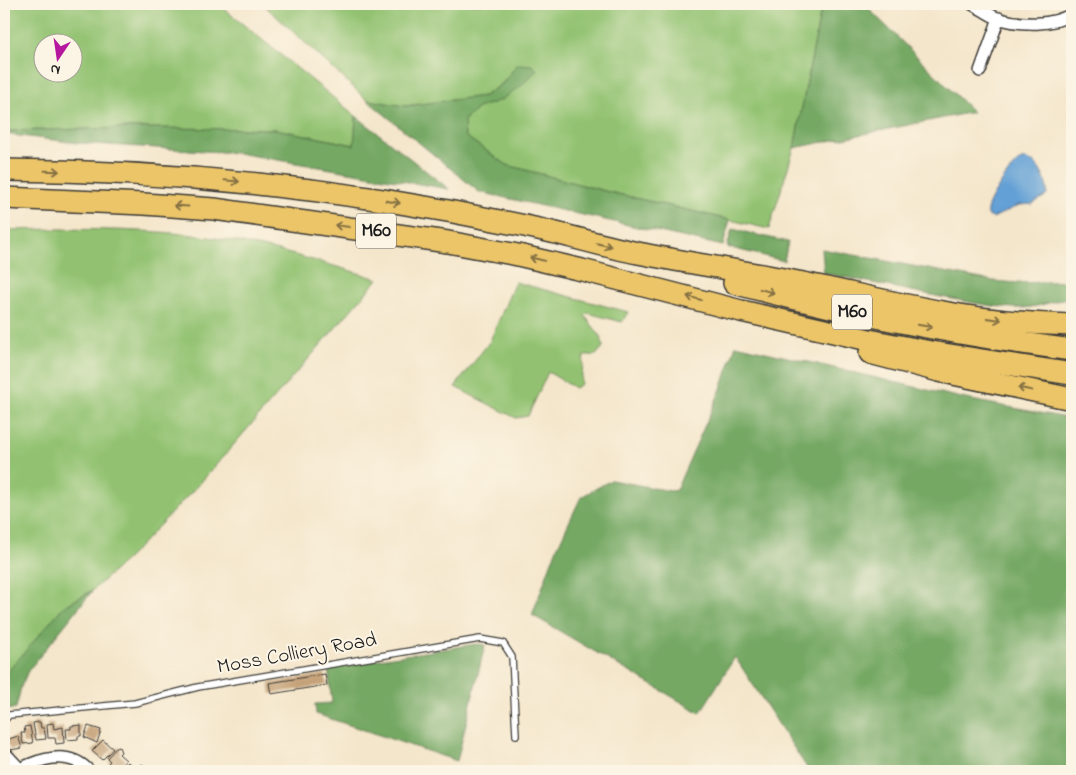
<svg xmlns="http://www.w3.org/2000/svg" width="1076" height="775" viewBox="0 0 1076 775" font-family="'Indie Flower',sans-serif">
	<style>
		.green { fill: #92c271; stroke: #576f46; fill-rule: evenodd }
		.forest { fill: #75a863; stroke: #486240 }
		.water { fill: #64a0d5; stroke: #405e78 }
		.building { fill: #c5a279 }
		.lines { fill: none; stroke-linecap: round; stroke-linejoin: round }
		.lane-casing { stroke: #3c3a36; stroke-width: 8 }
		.street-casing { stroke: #3c3a36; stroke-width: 14 }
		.highway-casing { stroke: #3c3a36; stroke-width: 24 }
		.lane { stroke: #fff; stroke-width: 5.5 }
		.street { stroke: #fff; stroke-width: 11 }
		.highway { stroke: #ecc569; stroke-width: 21 }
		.oneway { stroke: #847042 }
		.labels { text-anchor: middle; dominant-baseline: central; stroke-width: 4; stroke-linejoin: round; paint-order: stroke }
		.shield { fill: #fcf5e5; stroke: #5f5d58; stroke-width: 1 }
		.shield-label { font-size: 20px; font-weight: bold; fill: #1c1c1c }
		.street-label { font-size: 21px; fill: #1c1c1c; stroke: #fcf5e5 }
	</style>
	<rect width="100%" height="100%" fill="#fcf5e5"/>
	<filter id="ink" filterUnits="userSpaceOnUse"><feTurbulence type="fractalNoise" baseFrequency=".02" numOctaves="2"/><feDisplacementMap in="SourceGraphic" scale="10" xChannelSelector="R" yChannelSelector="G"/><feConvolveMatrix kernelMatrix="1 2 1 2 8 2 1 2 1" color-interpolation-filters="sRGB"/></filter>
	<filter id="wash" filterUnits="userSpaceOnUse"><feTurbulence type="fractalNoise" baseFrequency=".0096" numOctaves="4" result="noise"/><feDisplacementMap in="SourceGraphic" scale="20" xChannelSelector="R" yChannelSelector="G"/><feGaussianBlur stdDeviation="1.12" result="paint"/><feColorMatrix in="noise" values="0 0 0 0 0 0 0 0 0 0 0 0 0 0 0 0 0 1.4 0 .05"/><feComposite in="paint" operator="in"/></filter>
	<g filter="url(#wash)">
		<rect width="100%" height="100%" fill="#f4e6cb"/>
		<g class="green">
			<path d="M4,4H218L356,116L355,145L275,129L133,128L4,131ZM42,42H72V72H42Z"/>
			<path d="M263,4H822L794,148L769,229L605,191L507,165L465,136L463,121L478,108L501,100L518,64L502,84L484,96L405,106L367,100Z"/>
			<path d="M60,229C116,230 172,230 227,240C278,249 328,264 378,279L202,481L132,554L93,590L63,607L4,679V230Z"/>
			<path d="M515,282L628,312L622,322L588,313L585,316L601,337L603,347L596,355L584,356L581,384L575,388L548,372L528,416L516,418L455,387L490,341Z"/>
		</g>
		<g class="forest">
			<path d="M822,4H864L973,112L794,148Z"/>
			<path d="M518,64L532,65L537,70L521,86L501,100L478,108L464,120L465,136L507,165L605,191L730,220L723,246L479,192L367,100L405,106L484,96L502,84Z"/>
			<path d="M356,116L449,189L237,153L78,143L4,134V131L133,128L275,129L354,145Z"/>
			<path d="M732,229L788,242L784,261L727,247Z"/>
			<path d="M822,249L993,281L1019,283L1072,281V298C1053,300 1036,309 1016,308C991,307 965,301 941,297C902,289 863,281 824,273Z"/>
			<path d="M736,345L966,399L1072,419V771H809L735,657L700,713L532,615L556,550L581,497L611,480L671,491L676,490L721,389Z"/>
			<path d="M93,590L28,671L21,687L16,708L7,710L4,714L5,675L63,607Z"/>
			<path d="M476,644L485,645L457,761L316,714L315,704L332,703L328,667Z"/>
		</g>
		<path class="water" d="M1026,159C1026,160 1032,162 1033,162C1041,168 1049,186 1047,195L1032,204L1019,205L993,218C990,217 988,217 987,213C984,206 1011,166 1018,162C1019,160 1024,160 1026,159Z"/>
		<g id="blocks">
			<g class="building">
				<path d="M325,674L327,685L271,694L269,683Z"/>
				<path d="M40,722L41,728H44L46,739L36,740L33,723Z"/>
				<path d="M53,723L54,729L63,727L64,743L56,744L55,738H48L47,724Z"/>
				<path d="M81,725V736H78V739L67,740L66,729H71V726Z"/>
				<path d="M30,726L33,743L23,744L21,733H25L24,727Z"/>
				<path d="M88,726L101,730L97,743L84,737Z"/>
				<path d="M18,736L22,748L10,750L6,740Z"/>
				<path d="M103,740L113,749L102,760L92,751Z"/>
				<path d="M119,747L121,752L119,754L126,760L118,769L108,763L110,761L107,758L116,748Z"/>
				<path d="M128,762L136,770L142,764L148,769L146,771H119Z"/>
				<path d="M46,766L52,771H41Z"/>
			</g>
		</g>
	</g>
	<g filter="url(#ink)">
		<use href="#blocks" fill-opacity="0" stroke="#3c3a36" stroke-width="1"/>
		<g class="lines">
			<g class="lane-casing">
				<path id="lane" d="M4,721L9,715L135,703L198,687L480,639L503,643L512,657L516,735"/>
			</g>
			<g class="street-casing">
				<g id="street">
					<path d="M972,4C981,8 990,16 1000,19C1023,25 1052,26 1072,14"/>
					<path d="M980,71L999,18"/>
					<path d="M4,752L20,769"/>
					<path d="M17,771C21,768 26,766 31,764C51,756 73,753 89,771"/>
				</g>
			</g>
			<g class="highway-casing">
				<g id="highway">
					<path d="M4,170C185,171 366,191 543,230C575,237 606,247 638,253C688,263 738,270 788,280C840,290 891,303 943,312C986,320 1029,324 1072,325"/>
					<path d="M4,198L144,204L214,209L448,242L518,255L582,270L741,311L869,340L936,353L1072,374"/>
					<path d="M734,283C845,313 958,335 1072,350"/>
					<path d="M870,353L939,371L1072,399"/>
				</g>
			</g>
			<use href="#lane" class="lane"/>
			<use href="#street" class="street"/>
			<use href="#highway" class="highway"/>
		</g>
		<defs><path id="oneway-shaft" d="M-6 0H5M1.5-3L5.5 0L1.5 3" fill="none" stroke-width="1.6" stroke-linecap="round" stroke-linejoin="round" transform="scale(1.25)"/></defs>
		<g class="oneway">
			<use href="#oneway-shaft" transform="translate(52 171) rotate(2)"/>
			<use href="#oneway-shaft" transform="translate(232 181) rotate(5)"/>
			<use href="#oneway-shaft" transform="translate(393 202) rotate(9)"/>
			<use href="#oneway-shaft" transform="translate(181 206) rotate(-176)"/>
			<use href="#oneway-shaft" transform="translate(342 226) rotate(-172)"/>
			<use href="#oneway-shaft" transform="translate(604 245) rotate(14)"/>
			<use href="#oneway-shaft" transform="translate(537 259) rotate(-167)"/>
			<use href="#oneway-shaft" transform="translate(767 291) rotate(15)"/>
			<use href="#oneway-shaft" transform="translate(694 298) rotate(-165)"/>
			<use href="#oneway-shaft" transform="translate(994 319) rotate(8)"/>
			<use href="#oneway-shaft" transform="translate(925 326) rotate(10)"/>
			<use href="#oneway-shaft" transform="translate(1025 389) rotate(-168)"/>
		</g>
	</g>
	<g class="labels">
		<g class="shield">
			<rect x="356" y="213.5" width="40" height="35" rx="4"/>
			<rect x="832" y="294.5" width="40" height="35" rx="4"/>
		</g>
		<g class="shield-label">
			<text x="376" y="231">M60</text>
			<text x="852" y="312">M60</text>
		</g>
		<g class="street-label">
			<text transform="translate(297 654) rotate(-10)">Moss Colliery Road</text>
		</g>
	</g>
	<rect width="1076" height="775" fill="none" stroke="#fcf5e5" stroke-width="20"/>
	<g transform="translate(58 58) rotate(193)"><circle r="24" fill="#fcf5e5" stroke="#a29e95"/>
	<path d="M0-4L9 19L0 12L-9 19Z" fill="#b5179e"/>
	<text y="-8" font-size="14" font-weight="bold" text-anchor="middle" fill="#1c1c1c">N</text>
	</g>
</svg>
